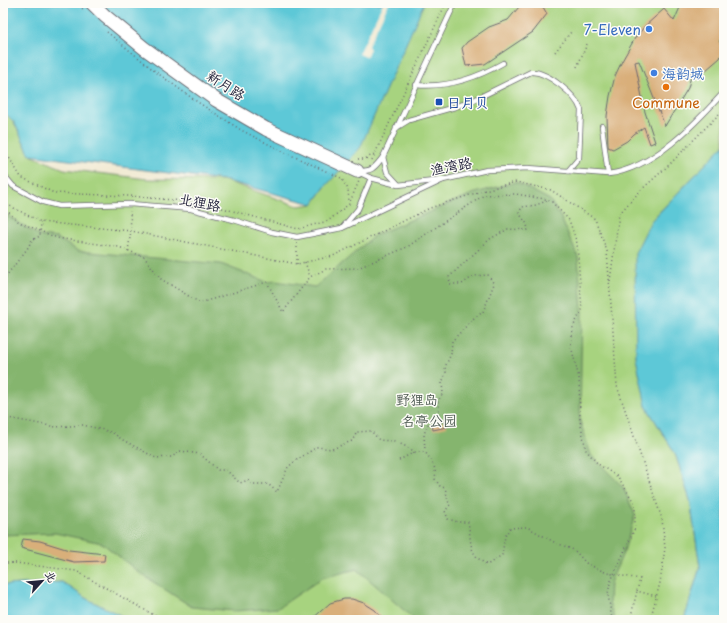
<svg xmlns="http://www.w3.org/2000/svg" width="727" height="623" viewBox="0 0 727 623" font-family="'Playpen Sans','LXGW WenKai TC',sans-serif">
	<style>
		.green { fill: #a7d37f; stroke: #647a5d }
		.forest { fill: #85b56e; stroke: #546c54 }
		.water { fill: #5dc8d7; stroke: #407589 }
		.pier { fill: #f1e9d1 }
		.building { fill: #d9af7a }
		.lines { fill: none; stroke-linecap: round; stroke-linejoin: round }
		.lane-casing { stroke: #6a6870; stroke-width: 6 }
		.secondary-casing { stroke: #6a6870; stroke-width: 15 }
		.path { stroke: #6a6870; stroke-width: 1.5; stroke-dasharray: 1 3; stroke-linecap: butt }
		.lane { stroke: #fff; stroke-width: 4.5 }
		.secondary { stroke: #fff; stroke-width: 13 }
		.shop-dot { fill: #3f7fe0; stroke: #fdfcf7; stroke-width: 1.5 }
		.food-dot { fill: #e8710a; stroke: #fdfcf7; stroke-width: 1.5 }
		.transit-dot { fill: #1a4fb4; stroke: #fdfcf7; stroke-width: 1.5 }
		.labels { text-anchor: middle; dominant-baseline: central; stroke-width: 3; stroke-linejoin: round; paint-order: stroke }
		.shop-label { font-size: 14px; fill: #366cbe; stroke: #fdfcf7; text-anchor: end }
		.street-label { font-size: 14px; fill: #22223b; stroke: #fdfcf7 }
		.transit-label { font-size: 14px; fill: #164399; stroke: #fdfcf7; text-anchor: start }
		.food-label { font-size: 14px; fill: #c56008; stroke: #fdfcf7 }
		.park-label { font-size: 14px; fill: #4a574f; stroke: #fdfcf7 }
	</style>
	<rect width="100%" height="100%" fill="#fdfcf7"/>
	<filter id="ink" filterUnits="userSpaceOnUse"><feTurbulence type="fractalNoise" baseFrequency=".025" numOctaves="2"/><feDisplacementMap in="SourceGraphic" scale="8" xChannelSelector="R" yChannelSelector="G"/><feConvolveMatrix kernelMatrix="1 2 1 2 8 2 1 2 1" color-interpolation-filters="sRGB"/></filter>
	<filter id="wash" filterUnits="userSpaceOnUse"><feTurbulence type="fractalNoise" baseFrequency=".012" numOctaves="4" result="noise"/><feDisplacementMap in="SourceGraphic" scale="16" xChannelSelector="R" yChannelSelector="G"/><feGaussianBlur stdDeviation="0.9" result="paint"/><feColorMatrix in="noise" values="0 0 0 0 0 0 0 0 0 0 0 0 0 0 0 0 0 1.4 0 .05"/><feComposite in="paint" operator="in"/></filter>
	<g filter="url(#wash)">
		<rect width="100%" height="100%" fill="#f1e9d1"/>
		<path class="green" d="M424,3H724V145L651,221L646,406L675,453L690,500L700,567L684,620H130L87,599L62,582L3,585V104L14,122L30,155L64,169L147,179L223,180L298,206L313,204L325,187Z"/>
		<path class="forest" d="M516,182L550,200L561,218L578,257L582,310L580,421L591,455L623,487L635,515L624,551L610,583L609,603L615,620H415L357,569L322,578L278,608L234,611L192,607L141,574L102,543L55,533L3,535V213L40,236L57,238L78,251L221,264L267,282L275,281L315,287L375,235L472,194Z"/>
		<g class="water">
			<path d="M3,3H424L360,148L325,187L313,204L223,180L30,155L14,122L3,111Z"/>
			<path d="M724,145V620H684L700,567L690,500L675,453L646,406L636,358L635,253L651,221Z"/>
			<path d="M62,582L87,599L130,620H3V585Z"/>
		</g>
		<path class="pier" d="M383,3H389L368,46L370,49L366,57L359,54Z"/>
		<g id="blocks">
			<g class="building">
				<path d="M518,3H537L534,7H543L547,14L533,32L485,64L466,66L462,48L467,42L489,27L508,20L519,7Z"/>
				<path d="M682,3H724V39L719,41L724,47V49L720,58L706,70L693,68L688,88L665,126L639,61L635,62L645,112L655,142L650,144L644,127L634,134L627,141L613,149L608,147L607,116L610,96L615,76L622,61L635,38L645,26L664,9L674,21Z"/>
				<path d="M446,421L447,427L433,430L432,424Z"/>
				<path d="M23,539L40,541L69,550L105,554L104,561L74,562L21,548Z"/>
				<path d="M344,599H352L364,603L375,610L384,620H311L330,603Z"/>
			</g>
		</g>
	</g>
	<g filter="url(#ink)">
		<use href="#blocks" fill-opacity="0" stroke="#6a6870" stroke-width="1"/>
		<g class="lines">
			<g class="lane-casing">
				<g id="lane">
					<path d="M416,85C447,88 475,79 503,63"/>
					<path d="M602,126L608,174"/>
					<path d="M396,128L409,120L455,107L474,100L531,72C547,71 576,95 581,110L579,158L568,171"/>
					<path d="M383,157L387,172L398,184"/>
					<path d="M359,171C373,171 374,168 383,157L455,3"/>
					<path d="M358,172L371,178L398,185L443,180L487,170L528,168L608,174C653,169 695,124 724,92"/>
					<path d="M3,174L13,186L43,202L59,206L130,204L191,209L234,220L272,232L297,237L342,228L443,180"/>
					<path d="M343,227L358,209L371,178"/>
				</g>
			</g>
			<g class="secondary-casing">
				<path id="secondary" d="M92,3L105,16L144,48L216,100L266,129L357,171"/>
			</g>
			<g class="path">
				<path d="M76,3L84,10"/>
				<path d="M107,32L156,72L196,101L241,130L282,151L341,178L348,189L349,202"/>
				<path d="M555,52L571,32"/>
				<path d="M577,67L588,42"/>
				<path d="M3,148L21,177L54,193L130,196L204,203L298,229L328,221L349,204L359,181"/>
				<path d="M358,159H365L374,154"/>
				<path d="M372,160L446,3"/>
				<path d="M3,197L8,205L41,222L131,231L297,264L333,256L430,208L485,190L516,182L551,190L595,219L607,251L617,386L662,519L665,548L660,583L650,620"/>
				<path d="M3,207L19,222L57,238L119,247L144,257L161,279L200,303L267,282L283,312L310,277L326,269L358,268L407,247L484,195L516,194L550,200L569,220L577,243L582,310L573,327L571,346L579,378L580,421L586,450L598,464L618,477L635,504V528L610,583L608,594L612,620"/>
				<path d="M128,251L131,231L130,211"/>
				<path d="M305,262L310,277"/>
				<path d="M297,264V242"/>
				<path d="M3,280L27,249L32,240L40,236L41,222"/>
				<path d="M610,281L619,214L641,190L669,165L724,109"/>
				<path d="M3,417L56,427L83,425L104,430L113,433L123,440L156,458L172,457L180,451L200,454L218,470H226L240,483L248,480L251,484H268L277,492L288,467L298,459L317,447L332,449L352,441L357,432L371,431L379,440L394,441L407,447L415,452H425C432,461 437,468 435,479L440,486L445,488C447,494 447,500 450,505L445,511L448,519L458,522H468C472,542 467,553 487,565L502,555L505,536L510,528L527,527L554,542L574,550L586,563L598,569L607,573L640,579L637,591L656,596"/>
				<path d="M425,452L424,434L430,419L439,414L438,401L443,393L442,383L446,372L445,367L451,354L452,341L474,318L483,312L494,284L488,275L474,276L462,284H450L449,277L490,239L508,229L528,230L527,224L519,213L522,207L536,205L549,200"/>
				<path d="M399,460L415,452"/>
				<path d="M3,563H16L76,571L159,618L165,620"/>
				<path d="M630,620L637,591"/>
			</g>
			<use href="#lane" class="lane"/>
			<use href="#secondary" class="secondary"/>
		</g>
	</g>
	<g class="shop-dot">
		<circle cx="649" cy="29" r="4"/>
		<circle cx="654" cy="73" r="4"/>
	</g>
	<circle class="food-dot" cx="666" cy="87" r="4"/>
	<rect class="transit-dot" x="435" y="98" width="8" height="8" rx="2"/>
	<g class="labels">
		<g class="shop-label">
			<text x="641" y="29">7-Eleven</text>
			<text x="662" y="73" text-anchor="start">海韵城</text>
		</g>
		<g class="street-label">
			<text transform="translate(226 85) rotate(33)">新月路</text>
			<text transform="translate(451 166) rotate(-11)">渔湾路</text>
			<text transform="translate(200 202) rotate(11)">北狸路</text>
		</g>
		<g class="transit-label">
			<text x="447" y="102">日月贝</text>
		</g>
		<g class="food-label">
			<text x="666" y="102">Commune</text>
		</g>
		<g class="park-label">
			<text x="417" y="399">野狸岛</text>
			<text x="429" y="420">名亭公园</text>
		</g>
	</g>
	<rect width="727" height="623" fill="none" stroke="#fdfcf7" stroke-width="16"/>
	<g transform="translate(42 581) rotate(63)" stroke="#fdfcf7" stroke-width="3" paint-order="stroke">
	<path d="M0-3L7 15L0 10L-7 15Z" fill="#22223b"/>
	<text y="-6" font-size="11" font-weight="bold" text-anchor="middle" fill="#22223b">北</text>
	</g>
</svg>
